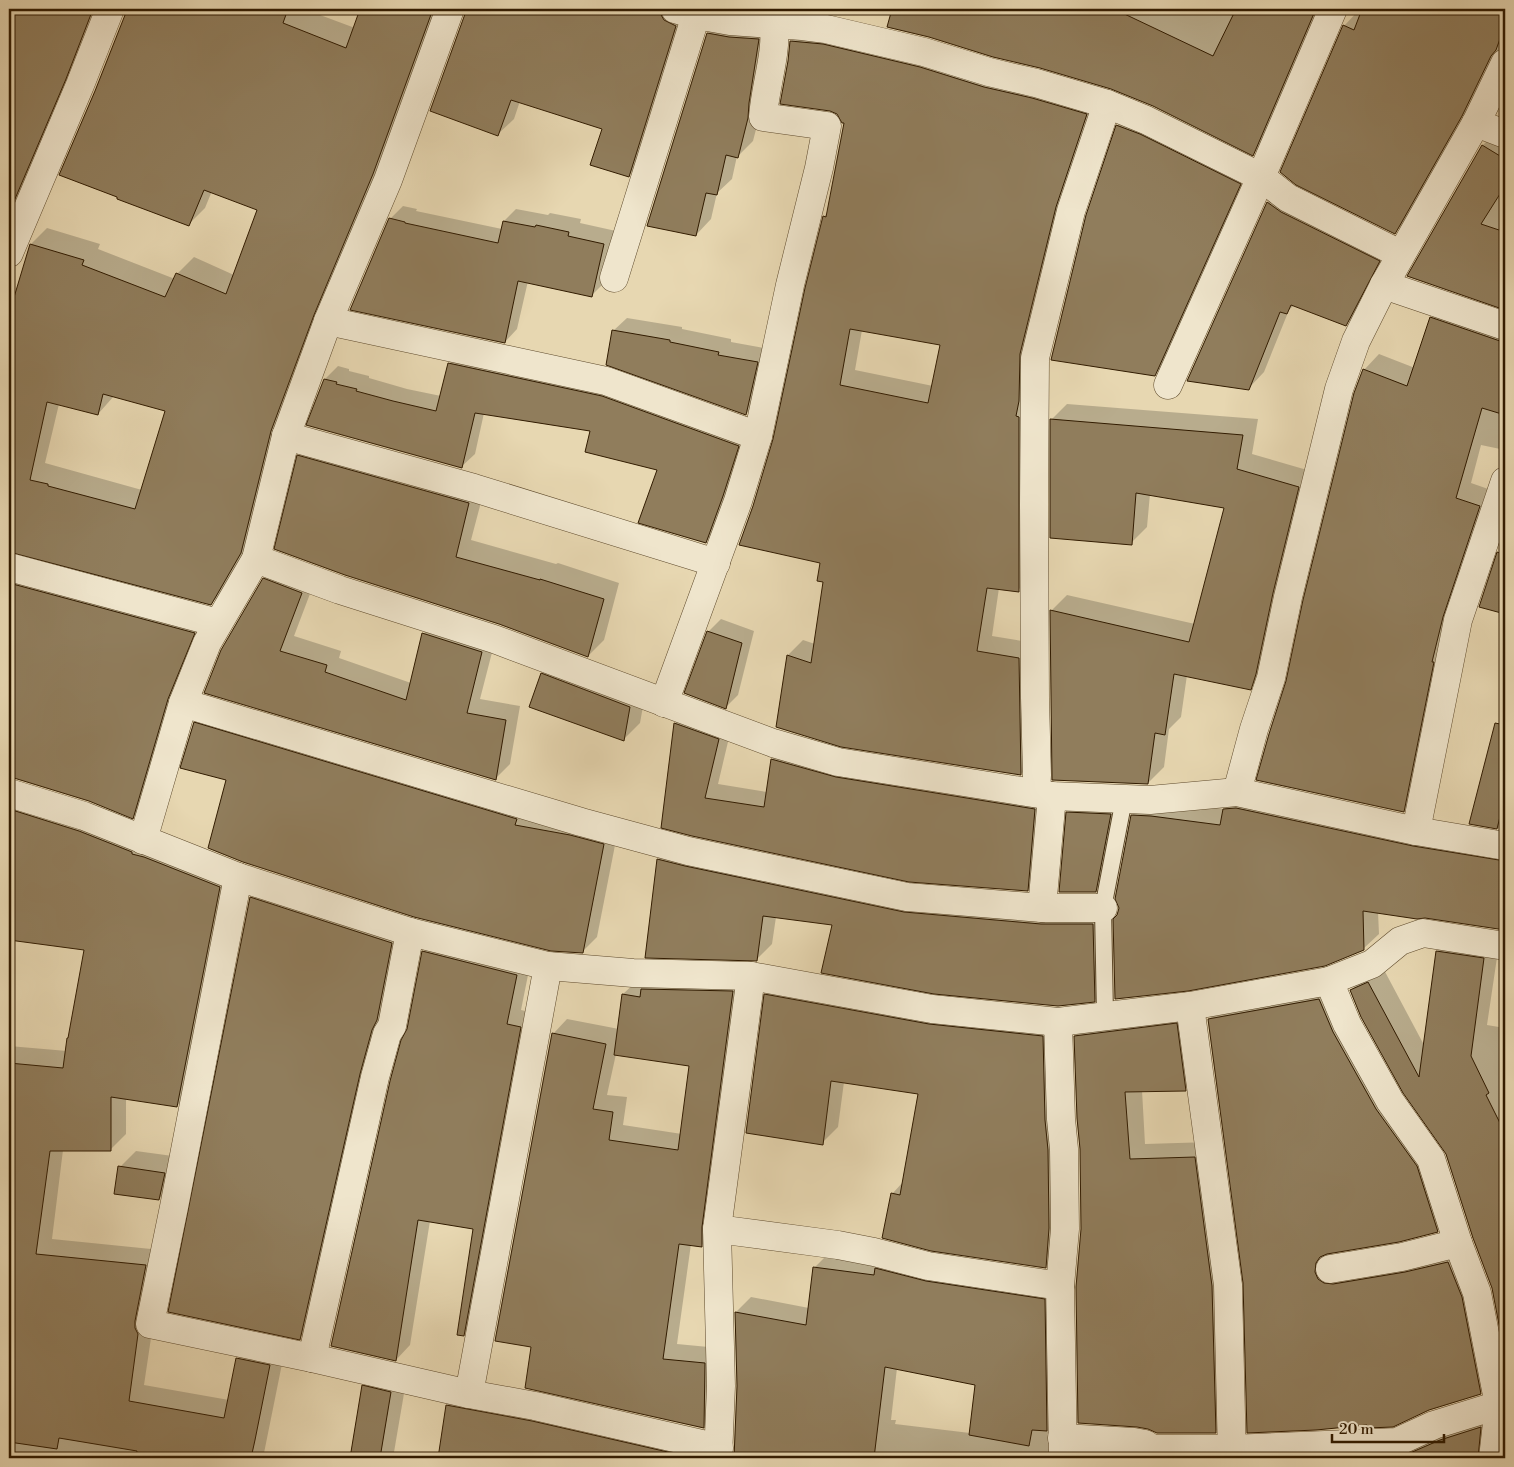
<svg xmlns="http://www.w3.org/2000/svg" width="1514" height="1467" viewBox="0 0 1514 1467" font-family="'Libre Bodoni',serif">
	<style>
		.shadow { fill: #0003; fill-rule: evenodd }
		.building { fill: #907d5c; stroke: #311b00; fill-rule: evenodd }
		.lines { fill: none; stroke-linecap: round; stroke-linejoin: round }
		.service-casing { stroke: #5e4a2c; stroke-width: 18 }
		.minor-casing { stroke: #5e4a2c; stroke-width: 29 }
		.service { stroke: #efe5cc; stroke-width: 16 }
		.minor { stroke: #efe5cc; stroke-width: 28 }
	</style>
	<rect width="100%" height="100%" fill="#e7d7b1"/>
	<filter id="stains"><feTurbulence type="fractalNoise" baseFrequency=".004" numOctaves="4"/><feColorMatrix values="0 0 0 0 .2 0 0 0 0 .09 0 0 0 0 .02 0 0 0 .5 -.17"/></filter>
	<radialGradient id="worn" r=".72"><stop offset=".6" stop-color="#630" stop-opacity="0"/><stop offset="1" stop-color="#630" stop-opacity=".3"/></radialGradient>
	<g class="shadow">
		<path d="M9,9H102L9,227Z"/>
		<path d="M127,9H304L355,28L362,9H443L257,535L227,587L211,604L10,551V555L210,617L149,801L133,817L9,771V319L31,244L47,228L100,244L98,249L175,279L177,274L194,257L234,275L259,209L212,191L205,208L188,225L61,174L126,15ZM114,396L167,410L142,490L45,463L59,404L98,414Z"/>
		<path d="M466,9H691L645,159L629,175L603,128L520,101L514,119L497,135L466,14Z"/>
		<path d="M893,9H1325L1269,138L1253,154L1153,105L1112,88L929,36L888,26Z"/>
		<path d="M1363,9H1505V42L1477,99L1410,217L1395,232L1282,172L1344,26L1359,10L1362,12Z"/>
		<path d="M723,18L773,24L763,102L753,141L738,156H737L732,179L717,193L711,219L696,235L708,33Z"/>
		<path d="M806,26L1101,99L1034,338V575L1018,590L999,588L992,636L1034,643L1036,759L1021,774L777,727L788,655L803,640L815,644L824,581L821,562L754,506L774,440L824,217L828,212L845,122L791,41ZM862,330L942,344L933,386L855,370Z"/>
		<path d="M1133,110L1255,169L1170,359L1155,374L1087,216L1118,125Z"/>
		<path d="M1498,130L1505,135V308L1409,276L1483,145Z"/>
		<path d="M1284,186L1395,245L1362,308L1346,324L1294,305L1289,310L1264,372L1248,389L1189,380L1268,202Z"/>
		<path d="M403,206L417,209L416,211L502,229L504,221L516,209L548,215L550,213L581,219L580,223L616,231L604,283L592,295L528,281L517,329L505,342L390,219Z"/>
		<path d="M1446,303L1505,323V450L1481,445L1471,483L1494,491L1419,796L1403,811L1287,682L1364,370L1379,354L1415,368L1431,318Z"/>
		<path d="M627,318L682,327V329L731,339V342L770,349L759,401L746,414L613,331Z"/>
		<path d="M462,350L751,432L719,529L705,542L658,469L592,430L484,413L475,454L461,467L325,379L338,366L349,369V371L369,376V378L407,389L441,396L449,364Z"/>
		<path d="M1067,404L1258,419L1252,454L1314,472L1266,672L1250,688L1187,675L1181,717L1169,729L1164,767L1148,783L1051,611L1067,595L1195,624L1226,507L1150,494L1147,527L1131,543L1051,420Z"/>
		<path d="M315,440L485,487L471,540L556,564L558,563L619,583L604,640L588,656L298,456Z"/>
		<path d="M1505,533V612L1481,606Z"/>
		<path d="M278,565L316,578L294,636L341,651L339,658L411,683L424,633L438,619L496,637L480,699L520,706L510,764L495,779L206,692L264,579Z"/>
		<path d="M721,619L754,631L738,695L726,707L708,632Z"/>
		<path d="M559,658L646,690L640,723L624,739L542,674Z"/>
		<path d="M210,708L618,830L597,937L582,952L228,779L195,723Z"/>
		<path d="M689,709L732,725L718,784L767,792L772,759L787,745L1049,795L1042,876L1027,890L662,827L675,723Z"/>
		<path d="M1503,741L1505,742V829L1470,823Z"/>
		<path d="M1239,794L1505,845V929L1425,916L1378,912L1379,934L1363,949L1118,916L1132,815L1148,800L1167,801L1224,809Z"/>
		<path d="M29,795L235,871L193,1090L177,1106L126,1098V1134L110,1150H63L52,1239L161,1250L154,1318L144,1385L229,1400L237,1359L253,1343L285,1349L263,1458H9V1046L67,1051L85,949L9,939V837L13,811Z"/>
		<path d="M1084,796L1126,798L1112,875L1095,891L1067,813Z"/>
		<path d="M674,844L920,897L1109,908L1110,985L1094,1001L834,924L776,917L772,944L756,960L658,859Z"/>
		<path d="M267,882L407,927L316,1322L300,1338L251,898Z"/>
		<path d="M1452,936L1499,944L1487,1025L1505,1028V1350L1493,1287L1447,1153L1351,990L1366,975L1383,968L1424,1045L1437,951Z"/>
		<path d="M438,937L531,960L521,1010L535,1013L478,1320L463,1335L474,1228L430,1221L410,1345L396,1360L409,1029L423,952Z"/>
		<path d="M747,977L716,1231L701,1246L691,1244L677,1344L719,1348L718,1412L703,1427L532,1346L553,1034L567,1019L619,1029L623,994L638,980ZM616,1054L690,1064L682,1134L623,1125L627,1097L607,1095Z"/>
		<path d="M781,979L1058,1021L1061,1251L1045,1267L892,1194L903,1182L919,1093L844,1082L838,1127L822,1143L765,995Z"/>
		<path d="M1335,984L1453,1215L1437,1231L1330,1252V1256L1464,1247L1496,1378L1480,1393L1429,1409L1393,1425L1248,1431L1245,1283L1209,1019L1224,1004Z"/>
		<path d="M1192,1008L1201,1074L1185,1089L1142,1090L1145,1144L1210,1142L1231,1416L1215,1432L1082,1229L1081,1149L1075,1036L1091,1020Z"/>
		<path d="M136,1151L180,1157L175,1183L159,1199L120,1167Z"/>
		<path d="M829,1253L1059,1285L1076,1458H734L738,1386L736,1312L751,1297L809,1308L814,1268ZM897,1368L976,1384L970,1433L895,1424L896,1420H891Z"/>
		<path d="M379,1370L407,1376L393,1458H351L363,1386Z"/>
		<path d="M462,1390L731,1458H439L447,1405Z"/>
		<path d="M1495,1413L1505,1458H1250Z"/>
		<path d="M1095,1440L1245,1458H1079L1080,1455Z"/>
	</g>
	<g class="building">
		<path d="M9,9H93L66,79L9,213Z"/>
		<path d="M125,9H288L283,23L346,48L360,9H433L373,174L314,315L271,431L241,553L211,605L9,552V314L30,244L84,260L82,265L165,297L176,273L226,294L257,210L204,190L189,226L117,199V197L59,175L95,91L125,15ZM103,394L165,411L135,509L48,486V484L30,480L47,402L98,415Z"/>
		<path d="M465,9H660V13L664,20L676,26L629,177L590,165L602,129L511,100L498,136L430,111L465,14Z"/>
		<path d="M779,9H823L822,13Z"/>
		<path d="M892,9H1114L1213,56L1236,9H1311L1315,11L1253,156L1153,106L1111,89L1040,68L993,57L929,37L887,27Z"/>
		<path d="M1362,9H1505V25L1496,50L1491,56L1462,116L1395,234L1296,185L1280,172L1343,25L1354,30Z"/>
		<path d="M707,33L729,37L759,39L749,103L748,118L738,158L726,155L717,195L706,193L696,236L647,226Z"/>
		<path d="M790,41L823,44L920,67L984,87L1032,98L1087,114L1056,207L1020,354L1019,401L1016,416L1019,417V592L987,588L977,651L1019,658L1021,775L841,747L776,727L787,655L811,663L823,582L817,581L820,563L739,545L753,506L773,439L805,288L823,216L826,217L844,123H842L837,114L830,111L780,104L788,61ZM850,329L940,345L928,403L840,385Z"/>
		<path d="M1116,125L1140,134L1241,184L1155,376L1051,360L1086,215Z"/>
		<path d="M1482,145L1505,159V186L1481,224L1505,232V310L1407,276Z"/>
		<path d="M1267,202L1281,212L1380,261L1346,326L1291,305L1287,314L1280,312L1249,390L1187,381Z"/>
		<path d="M389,218L405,222V223L498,243L503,221L535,227L536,225L569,232L568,236L604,244L592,297L518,281L505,343L350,310Z"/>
		<path d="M1430,317L1500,341H1505V415L1482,408L1456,498L1480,506L1443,617L1432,662H1434L1404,812L1256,780L1269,734L1286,681L1303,600L1354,393L1363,369L1407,386Z"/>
		<path d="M612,330L670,340V342L719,352L718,355L758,362L746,415L606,365Z"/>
		<path d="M448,363L602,396L739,446L723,496L706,543L638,523L657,470L585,452L590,431L475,413L462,468L306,425L324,379L337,382L336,384L357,389L356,391L393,401L436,411Z"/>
		<path d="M1050,419L1243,435L1237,469L1299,487L1273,593L1256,674L1251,690L1174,674L1165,735L1155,733L1148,784L1052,780L1050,610L1189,642L1224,508L1136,493L1132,545L1050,538Z"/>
		<path d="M297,455L469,503L456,557L540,580V579L604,599L588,657L499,624L345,575L274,549Z"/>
		<path d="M1497,552L1505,555V614L1479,607Z"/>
		<path d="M263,578L302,593L280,651L327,665L325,672L406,700L422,633L482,652L467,713L506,720L496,780L204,693L221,650Z"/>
		<path d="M9,583L195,633L168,699L133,819L89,801L14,778H9Z"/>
		<path d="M707,631L742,643L726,709L684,693Z"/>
		<path d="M541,673L630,707L624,741L529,707Z"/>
		<path d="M194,722L517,819L515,825L570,835L604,844L583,953L551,951L414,917L243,862L208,848L226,780L180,768Z"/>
		<path d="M674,723L719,739L705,798L764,807L771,759L836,777L1035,809L1028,891L909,882L692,836L661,828Z"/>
		<path d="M1495,723L1505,725V796L1497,829L1469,824Z"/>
		<path d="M1236,808L1413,846L1505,861V930L1425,918L1417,919L1363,911L1364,950L1325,966L1188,991L1115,999L1113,919L1117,915L1119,908L1115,899L1131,815L1151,816L1220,825L1223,809Z"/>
		<path d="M9,809L79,831L132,852V854L144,857L220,887L177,1107L111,1097V1151H50L36,1254L146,1265L135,1321V1328L138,1334L129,1401L224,1418L236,1358L270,1365L255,1440L251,1458H136L137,1451L59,1438L57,1449L9,1442V1063L63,1068L67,1038H68L84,950L9,940Z"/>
		<path d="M1066,812L1111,814L1096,892H1059Z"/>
		<path d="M657,859L685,866L904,912L1041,924H1093L1095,1002L1058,1006L934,994L821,973L832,925L763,916L757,961L645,958Z"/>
		<path d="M250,897L392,943L377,1020L372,1030L360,1074L300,1340L168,1312Z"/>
		<path d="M422,951L517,975L507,1024L521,1027L464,1336L457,1335L473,1229L418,1220L396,1361L331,1346L390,1081L401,1040L407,1029Z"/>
		<path d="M1436,951L1484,958L1471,1056L1489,1093L1486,1095L1505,1133V1356L1492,1288L1473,1238L1446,1154L1403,1093L1361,1017L1350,990L1368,982L1419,1077Z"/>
		<path d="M641,989L733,991L702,1227V1247L679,1244L663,1359L705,1363L704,1428L525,1388L531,1347L495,1341L552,1033L606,1044L593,1109L613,1112L609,1140L678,1150L689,1066L614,1055L622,994L640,997Z"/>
		<path d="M764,994L929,1024L1043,1036L1045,1120L1048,1150L1049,1228L1046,1268L931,1251L882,1238L891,1193L900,1195L918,1094L831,1081L823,1145L746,1133Z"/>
		<path d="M1319,999L1333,1032L1376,1109L1417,1166L1438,1232L1399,1242L1327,1254L1320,1257L1316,1263L1315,1272L1318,1279L1324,1283L1333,1284L1405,1272L1448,1262L1462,1297L1481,1394L1429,1410L1393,1427L1367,1428V1425L1316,1430L1247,1433L1243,1283L1208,1019Z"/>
		<path d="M1177,1023L1186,1091L1125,1092L1130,1159L1195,1157L1212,1286L1216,1433H1157L1148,1429L1137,1427L1078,1423L1076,1287L1081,1229L1080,1149L1077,1118L1074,1036Z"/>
		<path d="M118,1166L165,1173L159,1200L114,1194Z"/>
		<path d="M813,1267L874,1275L875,1268L926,1281L1045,1299L1047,1431L1032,1430L1029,1446L969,1435L975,1385L885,1367L874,1458H734L737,1386L735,1312L806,1325Z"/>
		<path d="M362,1385L391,1392L380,1458H350Z"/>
		<path d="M446,1405L532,1421L694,1458H438Z"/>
		<path d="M1481,1427L1478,1458H1383L1403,1456L1440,1440Z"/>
		<path d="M1085,1455L1132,1458H1136H1084Z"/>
	</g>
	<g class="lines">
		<g class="service-casing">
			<path id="service" d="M1105,1016L1103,908L1124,799"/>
		</g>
		<g class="minor-casing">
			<g id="minor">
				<path d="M675,9L696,15L730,21L802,26L826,29L924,52L989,72L1036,83L1107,104L1146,120L1261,177L1288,198L1400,254"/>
				<path d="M1476,123L1505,134"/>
				<path d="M9,253L80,85L110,9"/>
				<path d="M614,278L696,15"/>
				<path d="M1384,285L1505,326"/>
				<path d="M328,321L606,381L758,436"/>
				<path d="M1168,385L1261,177L1333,9"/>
				<path d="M286,436L474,488L716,563"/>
				<path d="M256,559L340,590L494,639L773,743L838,762L1052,796L1150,800L1237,792L1416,831L1505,846"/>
				<path d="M9,567L218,623"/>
				<path d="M183,703L581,822L688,851L907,897L1042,908H1103"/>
				<path d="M664,703L738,501L758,436L790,285L819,168L827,126L763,117C765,86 777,55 774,24"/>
				<path d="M1237,792L1254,729L1271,678L1288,597L1339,389L1356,341L1384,285L1476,123L1505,63"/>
				<path d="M9,793L84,816L238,877L410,932L548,966L633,973L751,976L932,1009L1058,1022L1190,1006L1329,981L1372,964L1400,941L1423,933L1505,946"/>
				<path d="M1036,793L1037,775L1035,698L1034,504L1035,358L1071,211L1107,104"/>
				<path d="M1416,831L1458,620L1505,481"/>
				<path d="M143,840L183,703L207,643L256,559L286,436L328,321L388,180L450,9"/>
				<path d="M238,877L174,1207L150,1324L312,1358L469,1394L535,1406L719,1448"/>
				<path d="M1042,908L1052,796"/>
				<path d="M1329,981L1347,1024L1390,1101L1431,1159L1458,1243L1477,1293L1499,1405L1493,1458"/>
				<path d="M1190,1006L1228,1285L1232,1458"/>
				<path d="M1058,1022L1061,1119L1064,1149L1065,1229L1060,1286L1063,1458"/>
				<path d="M717,1229L838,1245L874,1252L928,1266L1060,1286"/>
				<path d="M1330,1269L1402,1257L1458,1243"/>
				<path d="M312,1358L375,1077L387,1034L392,1026L410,932"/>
				<path d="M469,1394L548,966"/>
				<path d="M1062,1438L1134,1442L1145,1444L1152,1449H1231L1397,1442L1434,1425L1505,1403"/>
				<path d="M718,1458L721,1386L717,1229L751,976"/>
			</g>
		</g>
		<use href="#service" class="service"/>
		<use href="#minor" class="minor"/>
	</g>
	<rect width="1514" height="1467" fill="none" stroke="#e7d7b1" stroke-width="30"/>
	<rect x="10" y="10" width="1494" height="1447" fill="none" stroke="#311b00" stroke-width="2.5"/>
	<rect x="15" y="15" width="1484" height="1437" fill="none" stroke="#311b00"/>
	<path d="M1332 1434v8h112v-8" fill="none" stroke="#311b00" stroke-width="2.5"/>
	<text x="1339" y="1434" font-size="15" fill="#311b00" stroke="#efe5cc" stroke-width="4" paint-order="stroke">20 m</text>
	<rect width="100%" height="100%" filter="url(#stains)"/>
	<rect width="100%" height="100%" fill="url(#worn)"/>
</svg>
